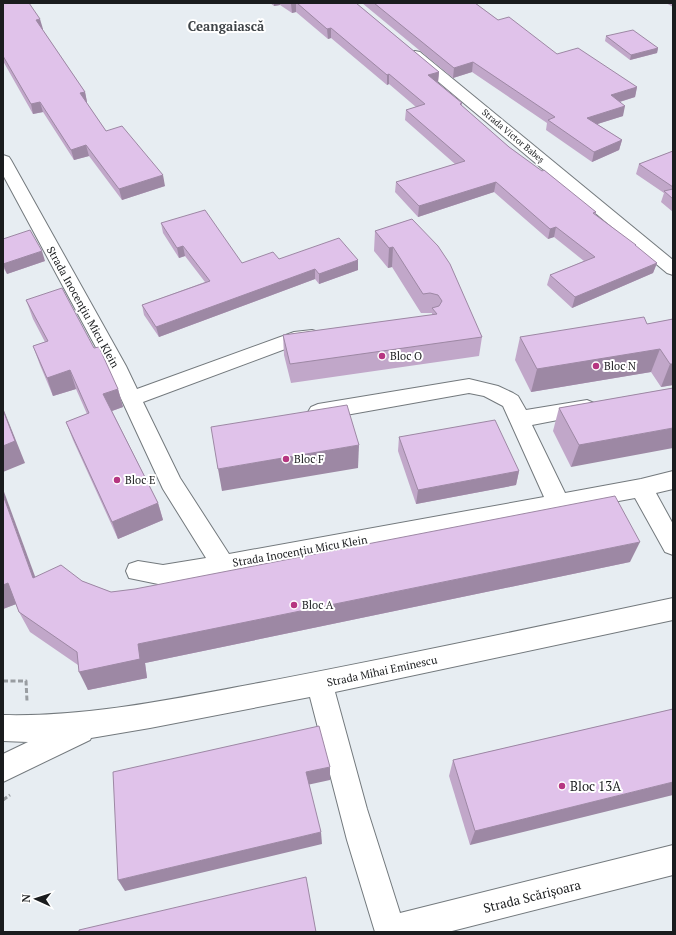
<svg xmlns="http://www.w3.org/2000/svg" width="676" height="935" viewBox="0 0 676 935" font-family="'PT Serif',serif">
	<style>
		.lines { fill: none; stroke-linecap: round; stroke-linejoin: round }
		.minor-casing { stroke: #73797d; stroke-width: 2 }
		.path { stroke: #999da1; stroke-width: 3; stroke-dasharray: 5 2.5; stroke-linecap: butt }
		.minor { fill: #fff; fill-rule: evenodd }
		.wall { fill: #c1a7c9 }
		.shaded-wall { fill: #9d88a4 }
		.building { fill: #e0c2ea; stroke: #9d88a4 }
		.poi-dot { fill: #b63681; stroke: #fff; stroke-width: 1.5 }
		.labels { text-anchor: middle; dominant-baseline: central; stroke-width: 4; stroke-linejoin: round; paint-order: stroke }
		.far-street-label { font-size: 9px; fill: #1a1c1e; stroke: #fff }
		.street-label { font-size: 11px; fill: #1a1c1e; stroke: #fff }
		.poi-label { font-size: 11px; fill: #1a1c1e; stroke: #fff; text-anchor: start }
		.far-district-label { font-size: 13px; font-weight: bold; fill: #3d4246; stroke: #fff }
		.near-poi-label { font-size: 13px; fill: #1a1c1e; stroke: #fff; text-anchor: start }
		.near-street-label { font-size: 13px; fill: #1a1c1e; stroke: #fff }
	</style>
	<rect width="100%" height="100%" fill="#e7edf2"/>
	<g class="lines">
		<g class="minor-casing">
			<g id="minor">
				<path d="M415,51L420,52L673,260V275L667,273L410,58L408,55L410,52Z"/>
				<path d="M3,155L9,157L11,160L126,366L137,389L294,332L312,330L319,332L322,337L319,342L296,345L143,402L180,478L229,554L544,497L503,406L484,396L469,393L318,420L311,417L308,412L311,407L318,404L469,379L498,386L513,393L518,396L526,410L587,400L594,403L597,408L594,413L532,425L565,493L641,479L673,471V489L656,493L673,524V555L665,552L635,498L163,585L129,578L126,571L129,564L138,561L163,565L206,558L163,489L106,366L3,175Z"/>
				<path d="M673,598V620L335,692L367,809L400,913L673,845V875L448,932H375L347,840L310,697L150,728L91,738L90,740L3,782V754L28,742L3,741V715C92,717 177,698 264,682C401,656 537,627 673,598Z"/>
			</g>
		</g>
		<g class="path">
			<path d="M3,681H26L27,701"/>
			<path d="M3,800L10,795"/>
		</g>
		<use href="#minor" class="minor"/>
	</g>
	<g class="wall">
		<path d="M3,3L43,29H42L85,92L87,102H86L106,131L165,186L122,200L89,156L74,160L43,112L33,114L3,61Z"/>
		<path d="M270,3H356L439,72L438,82H437L462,103V106L509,147L596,212L595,215L657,263L653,273L572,308L547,285L550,275L584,261L554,237L548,239L494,192L418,217L395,192L396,182L455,164L405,120L406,110L416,107L389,84L387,85L331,38L328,39L296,12L292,13L280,5L274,6Z"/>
		<path d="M362,3H475L498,20L557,54L637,87L635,97L620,102L623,116L597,124L622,140L619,150L592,162L546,130L547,123L472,72L453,78Z"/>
		<path d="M666,3H673V7Z"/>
		<path d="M606,36L658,48L657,53L630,60L605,41Z"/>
		<path d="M673,151V212L661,202L664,193L636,174L639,164Z"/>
		<path d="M412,219L482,337L479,356L291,383L284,355L283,335L432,315V313H421L392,267L388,268L374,251L375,231Z"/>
		<path d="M161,223L242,263L279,259L358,270L319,284L315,279L159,337L144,315L142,305L205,282L185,256L179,258L163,233Z"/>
		<path d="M3,239L45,261L7,274L3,267Z"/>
		<path d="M26,300L94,348L118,389L123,407L112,411L158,503L163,520L118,539L73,440L66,422L87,414L76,389L53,396L40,365L33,346L45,342L33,319Z"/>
		<path d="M673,319V385L661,387L651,372L531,392L515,360L520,337L647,324Z"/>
		<path d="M673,388L571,467L553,431L559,408Z"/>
		<path d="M399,437L519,471L516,485L416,504L398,451Z"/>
		<path d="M630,562L145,663L147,678L88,690L78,665L30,632L19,612L16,604L3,609L35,577L82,581L111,592Z"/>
		<path d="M673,709L470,845L449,776L453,760Z"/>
	</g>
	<g class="shaded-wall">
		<path d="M274,3H280V5L274,6Z"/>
		<path d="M294,3H296V12L292,13L291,4Z"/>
		<path d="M40,19L43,29L38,30L36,20Z"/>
		<path d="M331,28V38L328,39L327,29Z"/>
		<path d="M658,48L657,53L630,60L631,55Z"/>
		<path d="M473,62L472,72L453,78L454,68Z"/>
		<path d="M439,72L438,82L428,85V75Z"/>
		<path d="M389,74V84L387,85V75Z"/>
		<path d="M637,87L635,97L609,105L611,95Z"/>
		<path d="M85,92L87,102L82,103L80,93Z"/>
		<path d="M40,102L43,112L33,114L31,104Z"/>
		<path d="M625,106L623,116L585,128L587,118Z"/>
		<path d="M622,140L619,150L592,162L594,152Z"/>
		<path d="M86,145L89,156L74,160L71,150Z"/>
		<path d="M163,175L165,186L122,200L119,189Z"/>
		<path d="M496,182L494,192L418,217L419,206Z"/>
		<path d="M556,227L554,237L548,239L550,229Z"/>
		<path d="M183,246L185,256L179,258L177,248Z"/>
		<path d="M393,247L392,267L388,268L389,248Z"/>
		<path d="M42,251L45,261L7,274L3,264Z"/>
		<path d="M358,260V270L319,284V274Z"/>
		<path d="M657,263L653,273L572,308L575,297Z"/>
		<path d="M315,269V279L159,337L156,327Z"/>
		<path d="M660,349L651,372L531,392L537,369Z"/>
		<path d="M670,364H673V385L661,387Z"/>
		<path d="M70,370L76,389L53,396L47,378Z"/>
		<path d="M118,389L123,407L109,412L103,394Z"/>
		<path d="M3,408L25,463L3,472Z"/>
		<path d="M673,428V448L571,467L579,445Z"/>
		<path d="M359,445L358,468L222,491L218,469Z"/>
		<path d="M519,471L516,485L416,504L418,490Z"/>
		<path d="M3,489L43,598L33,578L3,495Z"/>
		<path d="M158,503L163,520L118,539L112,522Z"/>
		<path d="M640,542L630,562L145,663L147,678L88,690L79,672L138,644Z"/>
		<path d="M8,583L19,603L3,609V585Z"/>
		<path d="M330,767V780L307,785L306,772Z"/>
		<path d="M673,782V795L470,845L475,831Z"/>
		<path d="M321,832L322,844L125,891L118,880Z"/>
	</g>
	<g class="building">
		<path d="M3,3H29L40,19L36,20L85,92L80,93L106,131L122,126L163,175L119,189L86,145L71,150L40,102L31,104L3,56Z"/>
		<path d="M297,3H356L439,72L428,75L462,103L460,104L509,147L542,171L544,170L596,212L593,213L636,245H635L657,263L575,297L550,275L595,257L556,227L550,229L496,182L419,206L396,182L465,161L406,110L425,104L389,74L387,75L331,28L327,29Z"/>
		<path d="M374,3H475L498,20L509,17L557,54L578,48L637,87L611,95L625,106L587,118L622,140L594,152L548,120L555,117L473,62L454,68Z"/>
		<path d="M633,30L658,48L631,55L606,36Z"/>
		<path d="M673,151V187L639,164Z"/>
		<path d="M673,189V199L664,191Z"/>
		<path d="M205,210L242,263L273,252L279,259L339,238L358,260L319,274L315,269L156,327L142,305L210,281L183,246L177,248L161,223Z"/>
		<path d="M412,219L438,246L450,264L482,337L290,364L283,335L437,314L432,308L439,306L442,301L438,295L430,293L423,294L393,247L389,248L375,231Z"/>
		<path d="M30,230L42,251L3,264V239Z"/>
		<path d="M62,288L94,348L99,347L118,389L103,394L158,503L112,522L66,422L89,413L70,370L47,378L33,346L48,341L26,300Z"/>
		<path d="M644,317L647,324L673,319V364H670L660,349L537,369L520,337Z"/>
		<path d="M673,388V428L579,445L559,408Z"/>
		<path d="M347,405L359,445L218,469L211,427Z"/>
		<path d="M3,410L15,441L3,446Z"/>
		<path d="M495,420L519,471L418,490L399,437Z"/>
		<path d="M3,495L33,578L61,565L82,581L111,592L135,589L615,496L640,542L138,644L140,659L79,672L77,652L19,612L8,583L3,585Z"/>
		<path d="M673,709V782L475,831L453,760Z"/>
		<path d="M319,726L330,767L306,772L321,832L118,880L113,772Z"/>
		<path d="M306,877L316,932H79V930Z"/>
	</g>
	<g class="poi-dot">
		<circle cx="382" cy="356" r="4"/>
		<circle cx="596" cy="366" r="4"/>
		<circle cx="286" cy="459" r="4"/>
		<circle cx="117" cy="480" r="4"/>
		<circle cx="294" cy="605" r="4"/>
		<circle cx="562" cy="786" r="4"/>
	</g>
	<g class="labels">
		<g class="far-street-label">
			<text transform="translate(513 136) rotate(40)">Strada Victor Babeș</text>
		</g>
		<g class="street-label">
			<text transform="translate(83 307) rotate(61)">Strada Inocențiu Micu Klein</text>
			<text transform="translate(300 551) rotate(-10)">Strada Inocențiu Micu Klein</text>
			<text transform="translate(382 671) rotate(-12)">Strada Mihai Eminescu</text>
		</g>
		<g class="poi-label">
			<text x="390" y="356">Bloc O</text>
			<text x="604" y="366">Bloc N</text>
			<text x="294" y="459">Bloc F</text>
			<text x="125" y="480">Bloc E</text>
			<text x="302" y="605">Bloc A</text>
		</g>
		<g class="far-district-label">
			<text x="226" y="26">Ceangaiască</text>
		</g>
		<g class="near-poi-label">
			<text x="570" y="786">Bloc 13A</text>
		</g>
		<g class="near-street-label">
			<text transform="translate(532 896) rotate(-14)">Strada Scărișoara</text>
		</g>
	</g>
	<rect width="676" height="935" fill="none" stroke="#1a1c1e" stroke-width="8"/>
	<g transform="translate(36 899) rotate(273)" stroke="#ffffff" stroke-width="3" paint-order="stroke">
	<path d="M0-3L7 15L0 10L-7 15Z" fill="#1a1c1e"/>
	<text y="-6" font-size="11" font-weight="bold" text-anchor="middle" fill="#1a1c1e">N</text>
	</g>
</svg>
